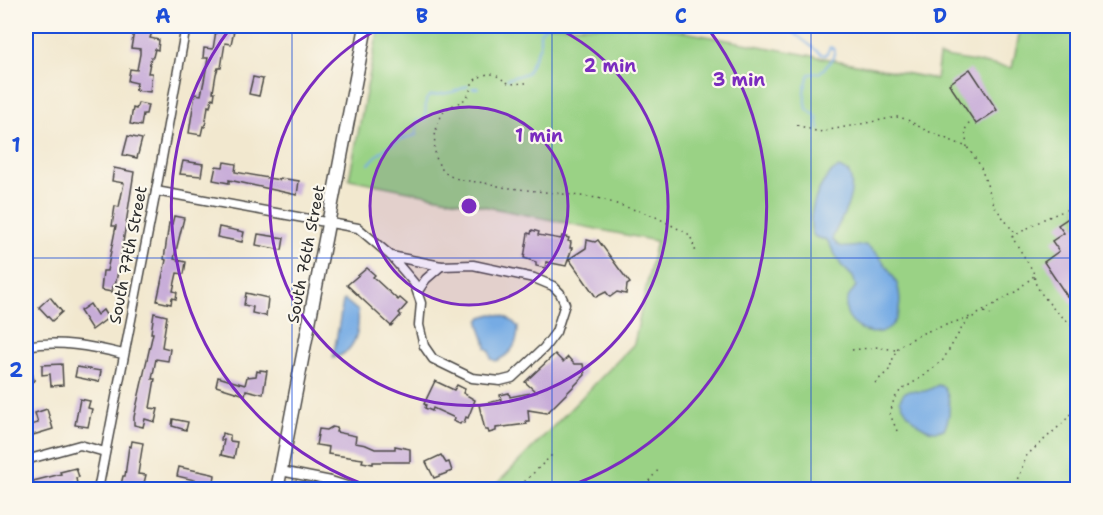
<svg xmlns="http://www.w3.org/2000/svg" width="1103" height="515" viewBox="0 0 1103 515" font-family="'Shantell Sans',sans-serif">
	<style>
		.green { fill: #9ad285; stroke: #627e58; stroke-width: 1.5 }
		.water { fill: #76abe4; stroke: #506b88; stroke-width: 1.5 }
		.lines { fill: none; stroke-linecap: round; stroke-linejoin: round }
		.stream { stroke: #76abe4; stroke-width: 2 }
		.building { fill: #c7acd8 }
		.street-casing { stroke: #494744; stroke-width: 11 }
		.secondary-casing { stroke: #494744; stroke-width: 15 }
		.path { stroke: #494744; stroke-width: 1.5; stroke-dasharray: 1.5 4.5; stroke-linecap: butt }
		.street { stroke: #fff; stroke-width: 8 }
		.secondary { stroke: #fff; stroke-width: 12 }
		.grid { fill: none; stroke: #1d4ed8; stroke-width: 1.5; stroke-opacity: 0.55 }
		.ring { fill: none; stroke: #7b2cbf; stroke-width: 3 }
		.labels { text-anchor: middle; dominant-baseline: central; stroke-width: 4.5; stroke-linejoin: round; paint-order: stroke }
		.street-label { font-size: 16px; fill: #2b2b2b; stroke: #fbf7ec }
		.centre { fill: #7b2cbf; stroke: #fbf7ec; stroke-width: 3 }
		.ring-label { font-size: 18px; text-anchor: middle; font-weight: bold; fill: #7b2cbf; stroke: #fbf7ec; stroke-width: 4.5; stroke-linejoin: round; paint-order: stroke }
		.neatline { fill: none; stroke: #1d4ed8; stroke-width: 2 }
		.grid-label { font-size: 20px; text-anchor: middle; font-weight: bold; fill: #1d4ed8 }
	</style>
	<rect width="100%" height="100%" fill="#fbf7ec"/>
	<filter id="ink" filterUnits="userSpaceOnUse"><feTurbulence type="fractalNoise" baseFrequency=".0167" numOctaves="2"/><feDisplacementMap in="SourceGraphic" scale="12" xChannelSelector="R" yChannelSelector="G"/><feConvolveMatrix kernelMatrix="1 2 1 2 8 2 1 2 1" color-interpolation-filters="sRGB"/></filter>
	<filter id="wash" filterUnits="userSpaceOnUse"><feTurbulence type="fractalNoise" baseFrequency=".008" numOctaves="4" result="noise"/><feDisplacementMap in="SourceGraphic" scale="24" xChannelSelector="R" yChannelSelector="G"/><feGaussianBlur stdDeviation="1.35" result="paint"/><feColorMatrix in="noise" values="0 0 0 0 0 0 0 0 0 0 0 0 0 0 0 0 0 1.4 0 .05"/><feComposite in="paint" operator="in"/></filter>
	<g filter="url(#wash)">
		<rect width="100%" height="100%" fill="#f2e8cf"/>
		<path class="green" d="M379,26H653L936,79L939,56L1012,68L1021,26H1077V489H492L634,344L656,241L349,179Z"/>
		<g class="water">
			<path d="M839,168L849,173C858,192 841,220 833,236V240C842,252 853,246 865,245C877,251 886,265 893,276C904,292 903,326 880,332C866,336 845,322 846,307C846,298 851,294 856,286L853,277L841,265L827,240L815,237C802,222 821,173 839,168Z"/>
			<path d="M345,300L358,311C360,331 355,353 333,358L343,301Z"/>
			<path d="M492,314C504,315 510,318 518,327C518,344 512,354 496,361L491,359L490,351L486,348C486,339 479,330 479,321L482,317Z"/>
			<path d="M938,385L944,387C951,398 951,418 944,429C926,437 907,417 900,400C907,384 912,394 925,391C929,390 934,387 938,385Z"/>
		</g>
		<g class="lines">
			<g class="stream">
				<path d="M785,26L821,54L826,55L830,47L834,49C835,60 827,66 819,73L809,74L804,91L807,109L817,117L819,129"/>
				<path d="M507,79L527,73L540,45V32L547,26"/>
				<path d="M472,88H478"/>
				<path d="M369,164C383,148 396,139 416,135L417,121L425,120L426,100L429,96L453,92L468,86"/>
			</g>
		</g>
		<g id="blocks">
			<g class="building">
				<path d="M135,26H154L150,38L159,40L158,50L155,49L153,57H151L148,73H152L150,92L135,90L137,83L128,81L130,69L137,70L140,54V49L131,48Z"/>
				<path d="M221,26H235L231,44L225,43L221,68H218L216,74L213,92H215L214,99L212,98L210,107L208,106L205,127L203,126L201,135L189,133L195,94L201,95L204,81L208,58H203L204,48L213,49L216,31L220,32Z"/>
				<path d="M970,69L997,110L976,124L949,84Z"/>
				<path d="M253,77L263,79L259,96L249,94Z"/>
				<path d="M138,103L148,105L146,114H143L141,126L130,124L133,108L136,109Z"/>
				<path d="M128,136L142,139L137,158L123,155Z"/>
				<path d="M183,161L203,164L201,176L180,174Z"/>
				<path d="M224,162L236,164L235,172L279,180L280,178L299,181L297,195L229,180V183L213,180L216,166L223,167Z"/>
				<path d="M114,168L134,172L120,262L115,286L113,285L112,292L101,290L103,271H107L116,226H112L115,206L119,207L124,183L112,181Z"/>
				<path d="M174,216L184,218L174,259L186,262L184,274L177,273L173,291L177,292L176,299L172,298L171,304L157,301L166,260L164,259L169,223L172,224Z"/>
				<path d="M1070,217L1077,228V311L1044,262L1059,251L1052,241L1064,233L1058,225Z"/>
				<path d="M219,227L244,232L242,242L217,237Z"/>
				<path d="M532,230L539,232L538,235L561,239L562,236L569,238L568,241L571,242L570,248H572L566,266L546,262L545,268L536,266V262L524,258L528,233L531,234Z"/>
				<path d="M258,234L284,238L282,250L256,245Z"/>
				<path d="M587,240L595,242L598,240L620,270L630,283L627,285L626,294L617,292L610,297L606,292L596,297L582,277L569,259L586,248Z"/>
				<path d="M367,268L375,275L373,277L398,300L400,298L407,304L399,313L401,315L391,326L347,285Z"/>
				<path d="M246,293L268,298L266,316L252,313L253,307L244,305Z"/>
				<path d="M50,297L62,312L52,321L39,307Z"/>
				<path d="M90,304L97,315L103,310L108,318L92,330L80,311Z"/>
				<path d="M154,313L167,316L162,347L170,349L168,361L156,359L152,379H155L150,408L158,409L155,422L145,419L143,427L134,425V417L153,333H151Z"/>
				<path d="M555,354L563,362L568,357L574,364H583L585,375L547,413L528,410L529,421H526L527,424L496,428V431L489,433L488,430H485L479,405L501,400L500,395L509,393L510,397L536,392L525,382Z"/>
				<path d="M26,357H27L34,379V381L26,384Z"/>
				<path d="M62,364L63,385L51,386L50,374L42,375V365Z"/>
				<path d="M77,367L101,371L99,382L75,377Z"/>
				<path d="M260,370L267,371L263,394L246,390L245,395L216,386L218,377L245,385L247,377L256,376L257,371L260,372Z"/>
				<path d="M435,381L454,390L457,385L465,389L463,393L475,400L468,418L466,417L464,423L461,422L460,424L453,421L455,418L433,408L432,411L425,408L426,405L424,404Z"/>
				<path d="M80,399L90,401L88,408L92,409L88,427L75,425Z"/>
				<path d="M47,409L53,429L33,435L30,425L38,423L35,413Z"/>
				<path d="M173,419L188,422L186,430L172,426Z"/>
				<path d="M332,427L337,428L336,432L356,436L355,443L366,445L375,449H395V446L410,449V462H373V464L362,462L363,459L328,454L329,447L316,445L319,429L327,430Z"/>
				<path d="M222,433L230,435V441L237,442L234,458L221,455L224,440H221Z"/>
				<path d="M132,441L143,443L138,474L146,475L143,487L131,485L130,489H120L123,476H125L129,446L131,447Z"/>
				<path d="M441,455L446,463L449,462L452,471L434,478L426,462Z"/>
				<path d="M179,467L212,474L215,475L214,482H212L211,484L177,476Z"/>
				<path d="M76,468L79,477L76,478L77,484L52,489H36L33,481L61,474L60,472Z"/>
			</g>
		</g>
	</g>
	<g filter="url(#ink)">
		<use href="#blocks" fill-opacity="0" stroke="#494744" stroke-width="1.5"/>
		<g class="lines">
			<g class="street-casing">
				<g id="street">
					<path d="M156,191L358,228L391,256L414,283L421,303L419,325L424,346L433,359L472,378L500,381L512,378L544,348L556,332L565,304L560,293L553,286L534,278L473,265L441,266L391,256"/>
					<path d="M418,291L426,279L441,266"/>
					<path d="M26,346C59,340 90,346 123,354"/>
					<path d="M26,460L80,445L105,452"/>
					<path d="M281,471L331,481L360,490"/>
					<path d="M98,490L156,191L186,26"/>
					<path d="M390,490L396,488L408,490"/>
				</g>
			</g>
			<g class="secondary-casing">
				<path id="secondary" d="M277,490L366,26"/>
			</g>
			<g class="path">
				<path d="M526,83L510,84C493,75 494,68 473,81C471,86 470,94 466,98C459,105 449,104 443,113C431,132 429,170 455,178C471,183 485,181 501,187L598,198L654,216L690,235L697,255"/>
				<path d="M797,125L819,132L897,117L906,119L925,130L967,147L980,165L995,207L1016,235"/>
				<path d="M967,147L965,130L971,119"/>
				<path d="M1078,205L1044,219L1012,237L1033,271L1036,285L1041,293L1053,308L1078,331"/>
				<path d="M984,312L994,316"/>
				<path d="M852,350L878,347L895,350"/>
				<path d="M875,383L889,370L896,350L901,345L925,332L970,317"/>
				<path d="M897,431L890,414L894,399L900,391L925,375L943,360L966,321L1015,292L1035,275"/>
				<path d="M516,490L552,455"/>
				<path d="M641,490L659,469"/>
				<path d="M1013,490L1027,455L1064,422L1078,404"/>
			</g>
			<use href="#street" class="street"/>
			<use href="#secondary" class="secondary"/>
		</g>
	</g>
	<path class="grid" d="M292,26V490M552,26V490M811,26V490M26,258H1078"/>
	<circle cx="469" cy="206" r="99" fill="#7b2cbf" fill-opacity=".12"/>
	<g class="ring">
		<circle cx="469" cy="206" r="99"/>
		<path d="M553 26A199 199 0 1 1 385 26"/>
		<path d="M377 489A298 298 0 0 1 231 27M707 27A298 298 0 0 1 561 489"/>
	</g>
	<g class="labels">
		<g class="street-label">
			<text transform="translate(306 254) rotate(-79)">South 76th Street</text>
			<text transform="translate(128 255) rotate(-79)">South 77th Street</text>
		</g>
	</g>
	<circle cx="469" cy="206" r="9" class="centre"/>
	<g class="ring-label">
		<text x="610" y="72">2 min</text>
		<text x="739" y="86">3 min</text>
		<text x="539" y="142">1 min</text>
	</g>
	<rect width="1103" height="515" fill="none" stroke="#fbf7ec" stroke-width="66"/>
	<rect x="33" y="33" width="1037" height="449" class="neatline"/>
	<g class="grid-label">
		<text x="163" y="23">A</text>
		<text x="422" y="23">B</text>
		<text x="681" y="23">C</text>
		<text x="940" y="23">D</text>
		<text x="16" y="152">1</text>
		<text x="16" y="377">2</text>
	</g>
</svg>
